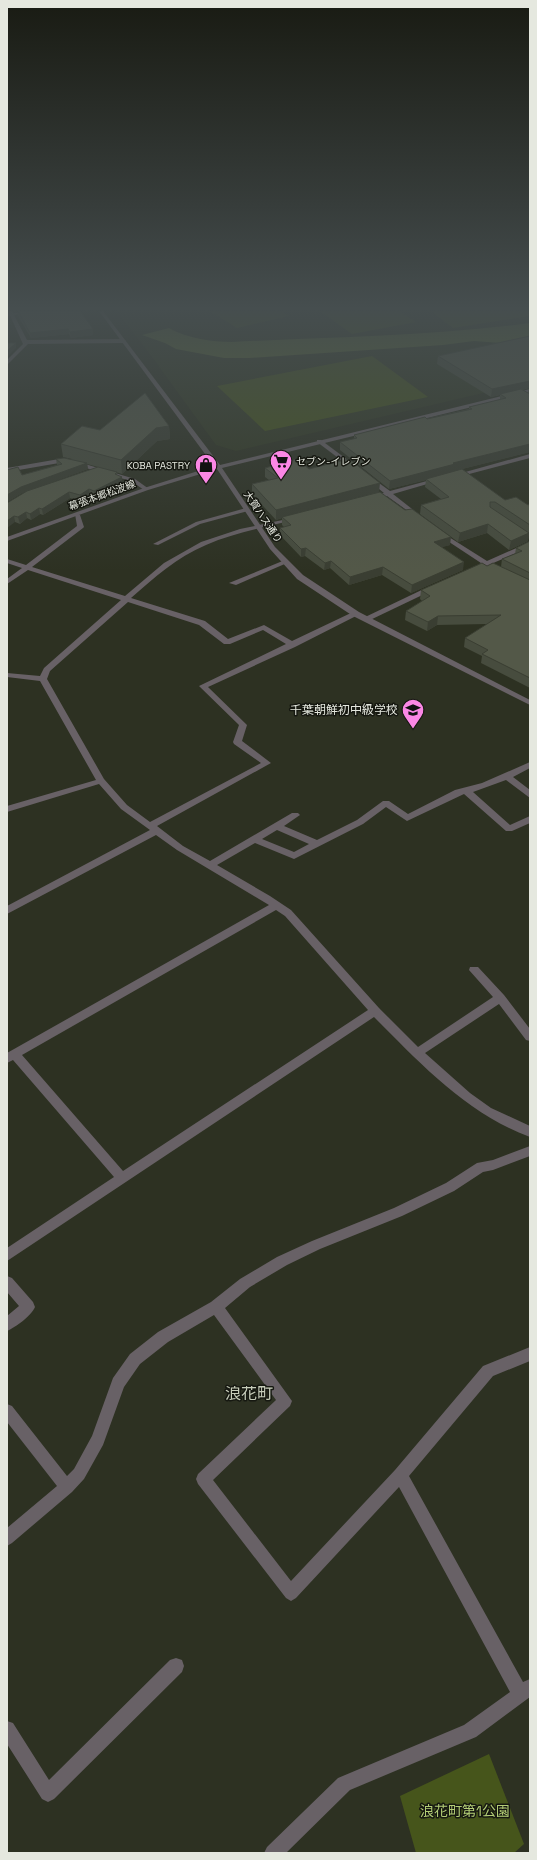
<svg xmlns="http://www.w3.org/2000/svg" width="537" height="1860" viewBox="0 0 537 1860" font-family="'Space Grotesk','Noto Sans JP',sans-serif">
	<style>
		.built { fill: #323923 }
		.green { fill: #46551b }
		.forest { fill: #5e6f34 }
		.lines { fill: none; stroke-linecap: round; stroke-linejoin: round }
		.minor { fill: #686166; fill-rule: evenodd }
		.tertiary { fill: #686166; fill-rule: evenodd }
		.wall { fill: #474c3e; fill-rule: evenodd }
		.shaded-wall { fill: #3a3e32 }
		.building { fill: #535848; stroke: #3a3e32 }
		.labels { text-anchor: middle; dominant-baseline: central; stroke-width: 3; stroke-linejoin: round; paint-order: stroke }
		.far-poi-label { font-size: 10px; fill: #e5e8df; stroke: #161811; text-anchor: start }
		.far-street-label { font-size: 10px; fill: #e5e8df; stroke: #161811 }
		.poi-label { font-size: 12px; fill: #e5e8df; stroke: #161811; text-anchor: end }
		.near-park-label { font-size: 14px; fill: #b3cd76; stroke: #161811 }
		.near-neighbourhood-label { font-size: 16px; fill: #c7cdba; stroke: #161811 }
	</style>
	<rect width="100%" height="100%" fill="#2d3122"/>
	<path class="built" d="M116,311H530V382L236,451L216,445L149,353Z"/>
	<g class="green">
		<path d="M210,311H280L289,316L237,328Z"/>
		<path d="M320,311H399L416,322L352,334Z"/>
		<path d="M431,311H530V316L453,328Z"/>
		<path d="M372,356L428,397L265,431L217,386Z"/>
		<path d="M489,1754L524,1844L514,1853H416L400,1796Z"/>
	</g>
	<path class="forest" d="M530,323V338L501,343L474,341L443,345L249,358H224L176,349L165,343L142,335L169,328C186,338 212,342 232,342C331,337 431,336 530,323Z"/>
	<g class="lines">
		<g class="minor">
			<path d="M8,311H12L27,340L123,339L126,341L123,343L28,344L7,365V360L23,344Z"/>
			<path d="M317,440H321L357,467V469H353L317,442Z"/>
			<path d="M530,454V458L454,478L451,476Z"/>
			<path d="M65,458L135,479L149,489L144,490L131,481L65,462L7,472V468Z"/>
			<path d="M368,478H372L390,491L438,478L441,480L393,494L421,516L422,517L419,519L387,496L369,499V497L384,493L368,480Z"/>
			<path d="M246,508L249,510L248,511L200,524L158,545L153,544L196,522Z"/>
			<path d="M75,514L80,515L84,527L83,528L32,567L125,596L164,563L201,542L240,529L297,517V519C267,527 235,532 206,545C177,557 154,578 131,598L205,621L228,639L264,625L292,641L353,612H356L360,614L295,647L208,687L247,725L242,741L271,763L157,826L183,846L210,861L292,813H298L300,815L284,826L317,840L357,820L383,801H389L408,814L455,790L482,783L530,762V768L513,777L530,790V798L506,780L473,792L510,825L530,816V823L512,831H506L464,794L407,821L386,807L363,824L294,859L255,843L217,865L270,896L291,910L379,1008L418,1047L493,997L469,970L470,967H478L504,995L530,1029V1041L526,1040L499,1004L425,1053L470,1093L491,1108L530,1126V1137C467,1114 420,1063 374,1017L7,1261V1248L114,1177L13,1060L7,1063V1053L269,905L177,850L156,835L7,914V906L150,830L121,809L99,784L7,812V806L96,780L40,681L7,677V673L40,676L44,668L121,600L28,570L7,584V579L22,568L7,563V559L26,565L77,526ZM128,602L199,625L224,644H230L263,630L286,644L199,686L239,725L233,742L234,744L261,763L150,822L127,805L104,779L47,679L50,671ZM277,830L309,844L294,852L262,839ZM276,910L285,916L368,1010L123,1171L22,1055Z"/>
			<path d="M437,532H441L487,561L530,542V547L491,564L500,570L502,571L498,573L486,566L478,567V565L481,563L437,534Z"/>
			<path d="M285,560L287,561V563L236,585L229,583Z"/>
			<path d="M430,586L437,588L368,621H365L361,619Z"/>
			<path d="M530,1146V1156L493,1170L483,1172L454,1191L402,1216L320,1249L287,1265L250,1287L225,1308L292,1401L290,1406L213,1480L291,1581L395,1470L483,1366L530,1347V1361L493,1376L409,1476L523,1682L530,1679V1697L476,1737L350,1790L286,1853H264L267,1847L338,1778L464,1725L510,1692L399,1487L296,1598L291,1601L286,1598L198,1484L196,1479L198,1474L276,1400L214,1315L168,1342L140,1364L124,1387L103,1445L84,1479L72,1492L12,1543L7,1546V1528L57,1486L7,1422V1404L12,1406L67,1476L74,1469L92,1436L113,1378L130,1354L158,1332L211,1302L240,1279L277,1257L312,1241L394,1208L446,1183L477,1163L493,1160Z"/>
			<path d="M7,1276L12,1278L33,1302L35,1307C31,1316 16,1327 7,1331V1316L19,1306L7,1292Z"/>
			<path d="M176,1658L182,1660L184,1666L182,1672L54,1799L48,1802L42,1799L7,1744V1721L13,1723L49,1780L170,1660Z"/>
		</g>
		<g class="tertiary">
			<path d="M30,311H41L7,316V314Z"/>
			<path d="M99,311H103L220,465L530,389V393L222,468L275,547L303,575L359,612L530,700V705L353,616L297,579L270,549L217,469L148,490L7,541V537L144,488L214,466Z"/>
		</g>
	</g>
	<g class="wall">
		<path d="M15,311H80L93,335L71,338L69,334L31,338L18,316V311Z"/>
		<path d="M530,336V452L454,471V472L505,500L528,505L530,504V534H529L528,541L509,550L487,533L458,542L420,514L421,505L441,499L425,487L426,480L389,489L340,450V442L354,439V435L469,409V407L500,400V395L491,397L437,364L438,356ZM529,388L528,393L522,390Z"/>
		<path d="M169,426L170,439L157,441L122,474L110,470L117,472V475L122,484L95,497L90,495L80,501L70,498L43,515L40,514L31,520L27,518L20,524L15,522L7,503L98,467L87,464L88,469L22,493L7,502V470L22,475L57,465L56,459H72L63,457L61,444L100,430Z"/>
		<path d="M265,468L379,492L450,545L441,547L463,570L411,593L382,575L349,585L330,568L324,570L305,556L301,557L280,535V528L284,527L282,525V518L276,520L252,494V484L269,480L265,477Z"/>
		<path d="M530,541V688L481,663L482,656L464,647L465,638L487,624L437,625L427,631L405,620L406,611L422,601L420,599L421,590L487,566L501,567L502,559L515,554L516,548Z"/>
	</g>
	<g class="shaded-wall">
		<path d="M68,329L69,334L31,338L30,333Z"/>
		<path d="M93,329V335L71,338L70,332Z"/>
		<path d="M16,343V348L7,357V351Z"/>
		<path d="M530,381V388L529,387V388L491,397L492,389Z"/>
		<path d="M169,426L170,439L157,441L122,474L121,460L156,428Z"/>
		<path d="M530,444V452L454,471V472L426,479V480L389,489L390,481L453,463Z"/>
		<path d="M87,463L88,469L22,493L7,502V495L21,487Z"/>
		<path d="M122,477V484L95,497L94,491Z"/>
		<path d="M380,483L379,492L282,517V518L276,520V510Z"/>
		<path d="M89,489L90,495L80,501V495Z"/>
		<path d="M69,492L70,498L43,515L42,509Z"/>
		<path d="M39,508L40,514L31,520L30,514Z"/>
		<path d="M26,512L27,518L20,524L18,517Z"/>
		<path d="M14,516L15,522L7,528V521Z"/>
		<path d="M488,524L487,533L458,542L460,533Z"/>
		<path d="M529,533L528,541L509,550L511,541Z"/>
		<path d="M451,537L450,545L433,550L434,542Z"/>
		<path d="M306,548L305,556L301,557V549Z"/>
		<path d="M331,561L330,568L324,570L325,563Z"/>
		<path d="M464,562L463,570L411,593L412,585Z"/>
		<path d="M383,567L382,575L349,585L350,577Z"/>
		<path d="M438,616L437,625L427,631L428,622Z"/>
	</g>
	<g class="building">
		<path d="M18,311H80L93,329L70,332L68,329L30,333Z"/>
		<path d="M530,336V381L492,389L438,356Z"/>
		<path d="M7,343H16L7,351Z"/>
		<path d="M521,389L530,394V444L453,463L455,464L390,481L340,442L357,438L354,435L425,417L427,419L472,409L469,407L506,398L500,394Z"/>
		<path d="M145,393L169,426L156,428L121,460L61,444L82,426L100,430Z"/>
		<path d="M64,458L87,463L21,487L7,495V470L18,467L22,475L62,464L56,459Z"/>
		<path d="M297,459L309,469L349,459L380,483L276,510L252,484L278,478L265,468Z"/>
		<path d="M98,467L117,472L115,474L122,477L94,491L89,489L80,495L69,492L42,509L39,508L30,514L26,512L18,517L14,516L7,521V503L27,491Z"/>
		<path d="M462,469L505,500L516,497L528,505L530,504V525L495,502H490V507L529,533L511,541L488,524L460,533L421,505L449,497L426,479Z"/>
		<path d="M380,492L405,510L412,509L451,537L434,542L464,562L412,585L383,567L350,577L331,561L325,563L306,548L301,549L280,528L291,525L282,517Z"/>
		<path d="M530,541V573L502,559L522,551L516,548Z"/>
		<path d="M482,563L487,566L493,563L530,580V678L482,654L488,650L465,638L501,615L438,616L428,622L406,611L430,596L421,590Z"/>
	</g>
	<linearGradient id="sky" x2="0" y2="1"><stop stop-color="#191b13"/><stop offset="0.54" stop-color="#464e4f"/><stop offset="1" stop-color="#464e4f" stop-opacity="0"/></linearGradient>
	<rect width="537" height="571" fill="url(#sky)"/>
	<defs>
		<g id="supermarket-pin" transform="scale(1.15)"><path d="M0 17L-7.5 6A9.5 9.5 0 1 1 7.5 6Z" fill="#fb87e5" stroke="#161811"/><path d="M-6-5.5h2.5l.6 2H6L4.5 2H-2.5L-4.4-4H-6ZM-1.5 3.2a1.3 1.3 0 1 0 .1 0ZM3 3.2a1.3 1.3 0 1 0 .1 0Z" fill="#111"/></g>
		<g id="shop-pin" transform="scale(1.15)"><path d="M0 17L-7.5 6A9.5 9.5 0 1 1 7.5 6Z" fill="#fb87e5" stroke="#161811"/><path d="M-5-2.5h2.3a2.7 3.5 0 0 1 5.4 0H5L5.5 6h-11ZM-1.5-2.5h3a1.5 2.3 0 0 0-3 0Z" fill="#111"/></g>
		<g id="school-pin" transform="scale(1.15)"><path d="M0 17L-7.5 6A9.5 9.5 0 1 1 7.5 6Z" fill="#fb87e5" stroke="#161811"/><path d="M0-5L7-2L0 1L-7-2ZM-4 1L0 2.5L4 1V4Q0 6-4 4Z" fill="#111"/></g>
	</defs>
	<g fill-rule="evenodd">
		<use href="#supermarket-pin" x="281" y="461"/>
		<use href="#shop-pin" x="206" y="465"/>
		<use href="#school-pin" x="413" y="710"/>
	</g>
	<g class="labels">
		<g class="far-poi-label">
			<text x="296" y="461">セブン-イレブン</text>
			<text x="190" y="465" text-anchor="end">KOBA PASTRY</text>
		</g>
		<g class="far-street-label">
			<text transform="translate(102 495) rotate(-20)">幕張本郷松波線</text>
			<text transform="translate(263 517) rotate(56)">大賀ハス通り</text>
		</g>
		<g class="poi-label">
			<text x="398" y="710">千葉朝鮮初中級学校</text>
		</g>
		<g class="near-park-label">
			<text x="465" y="1811">浪花町第1公園</text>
		</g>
		<g class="near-neighbourhood-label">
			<text x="249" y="1393">浪花町</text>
		</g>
	</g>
	<rect width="537" height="1860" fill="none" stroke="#e5e8df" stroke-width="16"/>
</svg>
